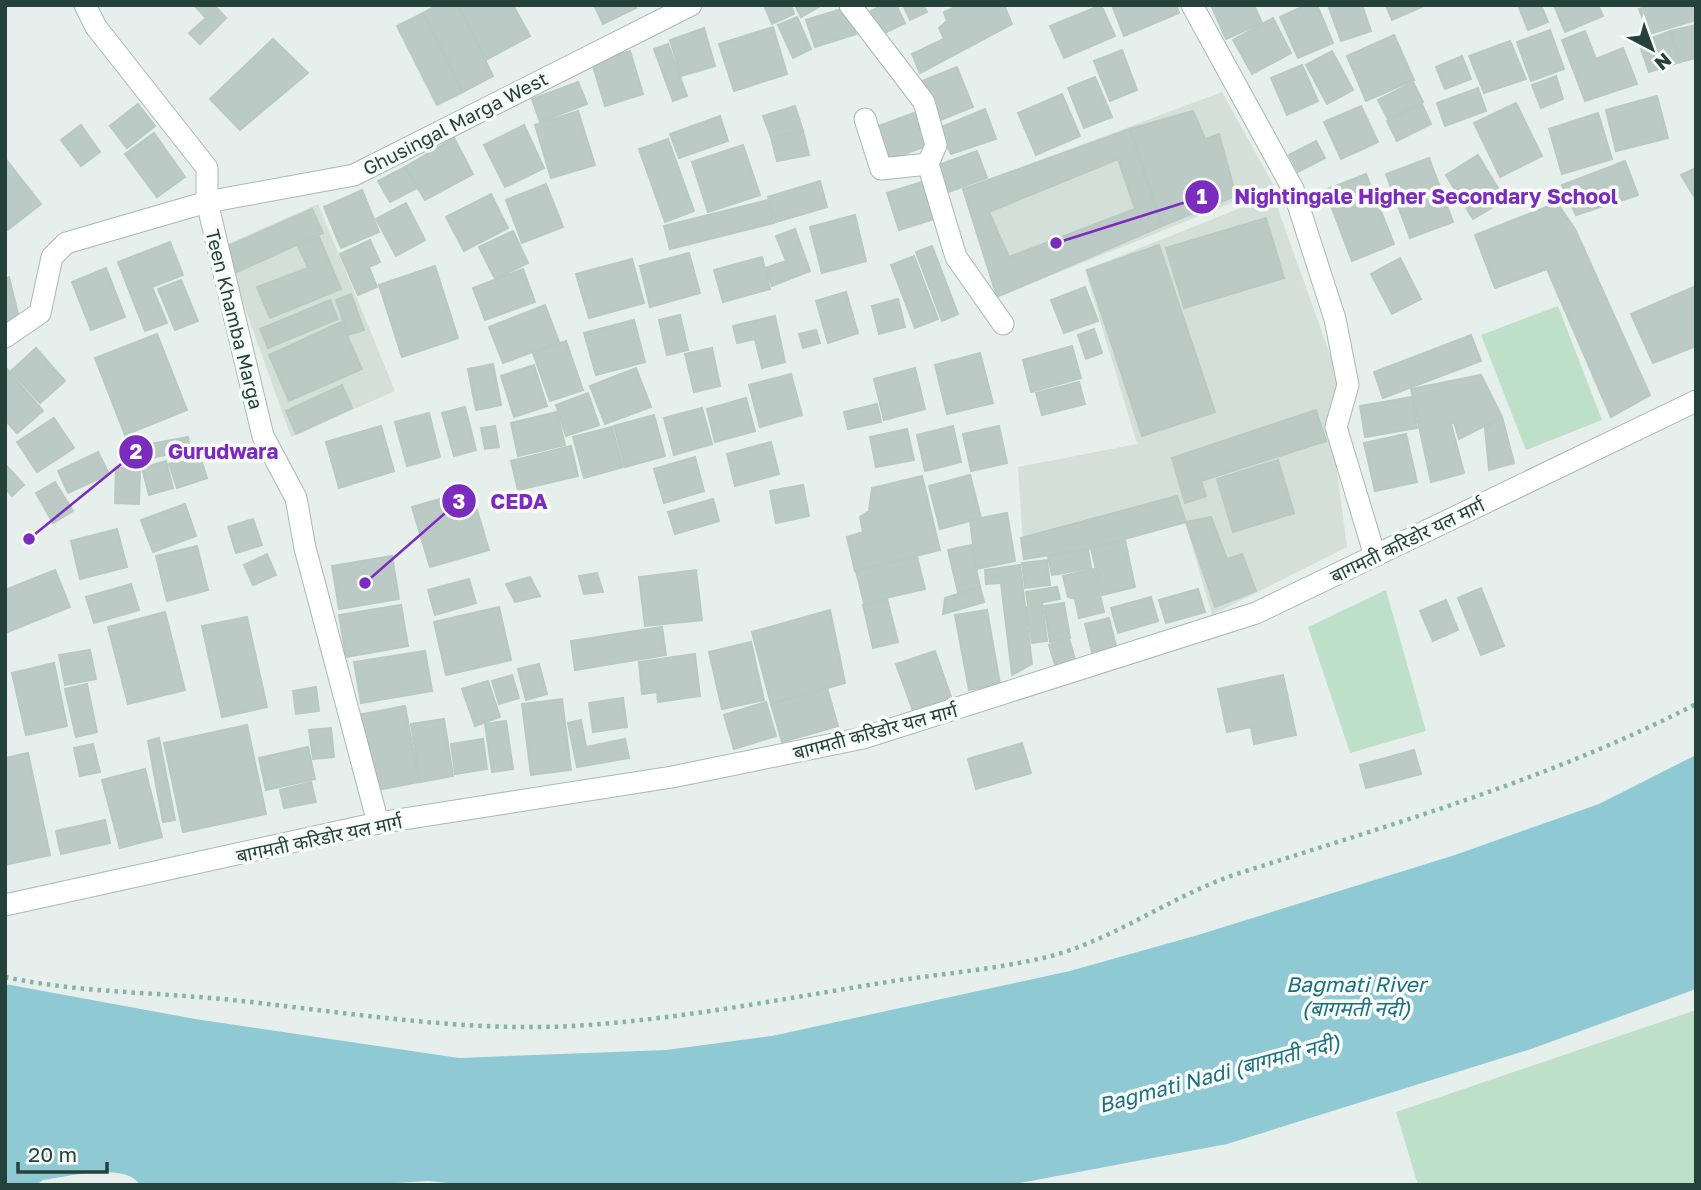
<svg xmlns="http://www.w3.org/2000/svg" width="1701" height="1190" viewBox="0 0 1701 1190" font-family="'Golos Text','Noto Sans Devanagari',sans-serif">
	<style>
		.built { fill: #d4dfda }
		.green { fill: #bfe0c8 }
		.water { fill: #8ec9d4 }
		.building { fill: #bbcac4; stroke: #b8c9c2; stroke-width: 2; fill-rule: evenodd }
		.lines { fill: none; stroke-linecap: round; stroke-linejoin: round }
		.minor-casing { stroke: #a8b8b2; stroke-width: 23 }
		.path { stroke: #86b3a5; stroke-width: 4.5; stroke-dasharray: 3.5 5; stroke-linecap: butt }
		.minor { stroke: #fff; stroke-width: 21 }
		.labels { text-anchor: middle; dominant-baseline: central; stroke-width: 7; stroke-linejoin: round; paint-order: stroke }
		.street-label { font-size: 19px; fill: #24423a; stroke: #f7fbf9 }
		.water-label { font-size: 21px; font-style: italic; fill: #1c6f80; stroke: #f7fbf9 }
		.leader { fill: none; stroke: #7b2cbf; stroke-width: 2.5 }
		.callout-dot { fill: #7b2cbf; stroke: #f7fbf9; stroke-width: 2.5 }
		.mark-label { font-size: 21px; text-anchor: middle; font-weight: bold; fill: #fff }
		.callout-label { font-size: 21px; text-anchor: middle; font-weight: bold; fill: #7b2cbf; stroke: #f7fbf9; stroke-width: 7; stroke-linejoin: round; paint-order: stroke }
	</style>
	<rect width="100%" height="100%" fill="#e6efeb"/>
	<g class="built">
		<path d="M1222,92L1274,186L997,297L963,189Z"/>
		<path d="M1273,195L1343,391L1332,434L1347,547L1212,615L1185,522L1088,549L1024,559L1018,467L1137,444L1085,270Z"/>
		<path d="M318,204L395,391L291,437L223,246Z"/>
	</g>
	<g class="green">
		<path d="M1558,306L1602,420L1526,450L1481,335Z"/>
		<path d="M1386,590L1426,731L1350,753L1308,627Z"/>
		<path d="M1696,1010V1185H1418L1396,1112Z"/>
	</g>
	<path class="water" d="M1696,755V989L1531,1049L1227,1144L1010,1185H467L428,1181L366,1185H140C125,1161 67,1177 43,1180L36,1185H5V984L195,1019L459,1058L666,1050L772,1036L1070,971L1198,935L1455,855L1599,804Z"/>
	<g class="building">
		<path d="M194,5H214L226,18L200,44L189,33L206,18Z"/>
		<path d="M438,5H458L493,76L463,92L423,13Z"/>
		<path d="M458,5H513L530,36L486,60Z"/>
		<path d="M594,5H635L636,8L603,24Z"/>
		<path d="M764,5H791L794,14L772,24Z"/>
		<path d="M795,5H822L801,17Z"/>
		<path d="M883,5H896L905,23L879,36L867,13Z"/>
		<path d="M903,5H923L927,12L910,20Z"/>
		<path d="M960,5H1004L1012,24L920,73L912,54L944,39L939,28L947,21L944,12Z"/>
		<path d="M1101,5L1115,36L1064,58L1050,26Z"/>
		<path d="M1112,5H1176L1179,13L1124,36Z"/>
		<path d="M1211,5H1254L1262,23L1226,39Z"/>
		<path d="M1306,5H1317L1333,43L1298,58L1280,17Z"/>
		<path d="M1328,5H1362L1371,31L1341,41Z"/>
		<path d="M1386,5H1426L1392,20Z"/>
		<path d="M1518,5H1541L1548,22L1528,30Z"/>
		<path d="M1554,5H1598L1603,16L1565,32Z"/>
		<path d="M1649,5H1696V20L1649,34L1639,9Z"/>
		<path d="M848,7L856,34L815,47L806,20Z"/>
		<path d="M423,13L463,92L437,105L397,26Z"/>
		<path d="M797,17L811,49L793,58L778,25Z"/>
		<path d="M1273,18L1291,53L1252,74L1233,40Z"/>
		<path d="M1696,25V58L1680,62L1670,31Z"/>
		<path d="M773,27L787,74L734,91L719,44Z"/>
		<path d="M704,28L715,66L681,76L670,40Z"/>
		<path d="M1550,30L1564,69L1531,81L1517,42Z"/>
		<path d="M1585,31L1596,59L1623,48L1637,84L1585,101L1562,40Z"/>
		<path d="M1670,31L1680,62L1649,72L1639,43Z"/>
		<path d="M1394,35L1414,80L1366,101L1347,56Z"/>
		<path d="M273,39L308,73L240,130L210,99Z"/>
		<path d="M1510,41L1526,79L1484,93L1469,56Z"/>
		<path d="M668,44L687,96L673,101L654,49Z"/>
		<path d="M1122,50L1137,90L1110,101L1094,61Z"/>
		<path d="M630,51L643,94L605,106L592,63Z"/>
		<path d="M1332,51L1353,90L1327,104L1306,65Z"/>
		<path d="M1462,56L1471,79L1445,89L1436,67Z"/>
		<path d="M1302,65L1318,101L1287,115L1271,78Z"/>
		<path d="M957,67L973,107L938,121L922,81Z"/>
		<path d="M1556,76L1563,99L1541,108L1532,85Z"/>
		<path d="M1095,77L1112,117L1084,128L1068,88Z"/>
		<path d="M578,82L587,104L540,122L532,99Z"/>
		<path d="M1413,82L1423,102L1388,119L1378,100Z"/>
		<path d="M1478,88L1486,111L1445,126L1437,103Z"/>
		<path d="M1062,94L1080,136L1036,155L1018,113Z"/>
		<path d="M1657,96L1668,138L1616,151L1606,110Z"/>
		<path d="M1516,103L1542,156L1500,177L1474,123Z"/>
		<path d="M138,104L155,126L127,148L110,126Z"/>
		<path d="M1422,104L1431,124L1397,141L1387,121Z"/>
		<path d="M795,106L803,131L771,137L763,116Z"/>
		<path d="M1361,106L1378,142L1341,159L1324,122Z"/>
		<path d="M985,109L996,139L951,154L939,128Z"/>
		<path d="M578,111L595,165L551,178L535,125Z"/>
		<path d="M919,111L932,144L886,161L873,128Z"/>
		<path d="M1193,111L1205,139L1219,134L1236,196L1162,226L1130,129Z"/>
		<path d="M1598,113L1612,159L1562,174L1549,129Z"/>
		<path d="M720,116L728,141L679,158L670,134Z"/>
		<path d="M81,125L100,152L81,166L61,140Z"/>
		<path d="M524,125L544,168L505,187L484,145Z"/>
		<path d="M1130,129L1162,226L997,297L963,189ZM1118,159L1135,209L1009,257L989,212Z"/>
		<path d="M803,131L809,155L777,161L771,137Z"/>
		<path d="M154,133L185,177L157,197L125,154Z"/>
		<path d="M454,138L473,174L425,200L405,167Z"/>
		<path d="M668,139L694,211L665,222L639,149Z"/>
		<path d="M1316,141L1325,158L1298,172L1289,155Z"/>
		<path d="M743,145L760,195L708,212L692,162Z"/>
		<path d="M977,151L987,178L943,194L933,167Z"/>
		<path d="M1478,155L1505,200L1473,219L1446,175Z"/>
		<path d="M5,158L41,204L5,232Z"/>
		<path d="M1429,158L1453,222L1410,238L1386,174Z"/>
		<path d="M1625,161L1638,195L1576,215L1562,185Z"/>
		<path d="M405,167L417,188L390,202L378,181Z"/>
		<path d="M1696,168V198H1695L1681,175Z"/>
		<path d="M1366,174L1394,244L1352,261L1325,190Z"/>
		<path d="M820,181L827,207L776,222L768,197Z"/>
		<path d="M925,181L937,218L899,230L887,193Z"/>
		<path d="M546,184L563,227L522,243L506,200Z"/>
		<path d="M362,190L379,232L341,248L324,207Z"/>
		<path d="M491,194L508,228L464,251L446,217Z"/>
		<path d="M768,200L774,223L670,249L664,226Z"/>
		<path d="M406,203L425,240L396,256L376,219Z"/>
		<path d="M1557,203L1575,229L1650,395L1611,417L1547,269L1495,288L1475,235Z"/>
		<path d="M312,209L323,233L237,272L226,247Z"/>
		<path d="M855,215L866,261L822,273L810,227Z"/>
		<path d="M1266,218L1284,278L1184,308L1166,248Z"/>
		<path d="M795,229L810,271L772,286L765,268L786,261L776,236Z"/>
		<path d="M513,231L528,263L495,279L479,247Z"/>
		<path d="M319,237L341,289L270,318L257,287L308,268L298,246Z"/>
		<path d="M370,240L380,262L369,267L377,287L358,295L340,254Z"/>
		<path d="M170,242L183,275L152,287L167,323L145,331L118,262Z"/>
		<path d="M1159,245L1215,412L1142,436L1087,270Z"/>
		<path d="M932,246L958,314L942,321L916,252Z"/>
		<path d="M689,253L700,293L650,307L640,266Z"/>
		<path d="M914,256L938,319L915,328L891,265Z"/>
		<path d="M762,257L770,289L723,302L714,270Z"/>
		<path d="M1400,258L1421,299L1392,314L1371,274Z"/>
		<path d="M632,259L644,303L589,318L576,274Z"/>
		<path d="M435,266L458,338L402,357L379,285Z"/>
		<path d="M106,268L125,317L91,330L72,282Z"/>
		<path d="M523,269L535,302L485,320L473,288Z"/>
		<path d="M9,277L19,318L5,325V279Z"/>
		<path d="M181,280L198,321L175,330L158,289Z"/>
		<path d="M1696,286V346L1653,363L1631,314Z"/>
		<path d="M1085,287L1098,321L1064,333L1051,300Z"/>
		<path d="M846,292L858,333L828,343L816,301Z"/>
		<path d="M351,294L364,330L348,335L336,300Z"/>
		<path d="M898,299L905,327L879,334L872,306Z"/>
		<path d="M330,300L338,319L268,348L260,329Z"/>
		<path d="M545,305L559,342L503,363L489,327Z"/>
		<path d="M680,315L688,350L667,355L659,320Z"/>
		<path d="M775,316L785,362L762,368L755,339L737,343L733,326Z"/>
		<path d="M634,320L645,362L596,375L584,333Z"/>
		<path d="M341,322L362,369L289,401L269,355Z"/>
		<path d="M1094,329L1102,353L1086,359L1078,335Z"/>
		<path d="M816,330L820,343L803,348L799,334Z"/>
		<path d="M157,334L187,410L125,435L95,358Z"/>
		<path d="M1471,335L1481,361L1383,398L1374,372Z"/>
		<path d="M566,341L583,390L550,401L533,353Z"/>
		<path d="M1072,346L1081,378L1031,392L1023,360Z"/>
		<path d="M36,348L65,381L40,403L11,371Z"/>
		<path d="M712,348L720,386L694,392L685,354Z"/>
		<path d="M980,353L993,403L947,414L935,365Z"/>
		<path d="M493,364L501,405L476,410L468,369Z"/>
		<path d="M534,365L547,406L514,417L501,376Z"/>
		<path d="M6,368L43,411L17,433L5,420Z"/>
		<path d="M636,368L651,407L605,424L590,386Z"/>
		<path d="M915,368L925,409L884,420L874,379Z"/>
		<path d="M791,374L802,415L760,427L749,385Z"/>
		<path d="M1481,375L1502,417L1459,439L1454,422L1451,424L1464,473L1431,482L1411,389Z"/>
		<path d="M1079,382L1085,404L1042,415L1036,393Z"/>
		<path d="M342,385L352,408L296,434L286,411Z"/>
		<path d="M588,393L599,425L566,436L556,405Z"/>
		<path d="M1412,397L1417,428L1365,437L1360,406Z"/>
		<path d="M746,398L755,431L715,442L707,409Z"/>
		<path d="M877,404L881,422L848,429L844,412Z"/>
		<path d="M465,407L476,450L454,456L442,413Z"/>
		<path d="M702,408L712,444L674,455L664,418Z"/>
		<path d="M1316,410L1326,441L1201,481L1206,496L1185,503L1172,458Z"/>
		<path d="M557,412L565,445L518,456L511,423Z"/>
		<path d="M429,413L440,457L407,466L395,422Z"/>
		<path d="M654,415L665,456L625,467L614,426Z"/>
		<path d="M1502,417L1514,463L1489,470L1485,428Z"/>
		<path d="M54,418L74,448L37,472L17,442Z"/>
		<path d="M381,426L394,471L339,488L326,442Z"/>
		<path d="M495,426L499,447L485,449L481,428Z"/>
		<path d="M953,426L961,462L925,471L917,435Z"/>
		<path d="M999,426L1007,463L971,471L963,434Z"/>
		<path d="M612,427L623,467L584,478L573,437Z"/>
		<path d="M907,429L914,460L876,467L870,437Z"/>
		<path d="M1406,434L1417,482L1375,491L1364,443Z"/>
		<path d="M188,437L190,450L136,461L134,447Z"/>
		<path d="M771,442L779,474L735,486L727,454Z"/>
		<path d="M571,446L578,476L518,490L511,461Z"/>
		<path d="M98,452L109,474L68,493L58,471Z"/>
		<path d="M199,453L207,478L177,488L169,464Z"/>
		<path d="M695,457L704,491L664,503L654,469Z"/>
		<path d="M1278,460L1294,513L1233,532L1217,479Z"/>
		<path d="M166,461L173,488L149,495L142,468Z"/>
		<path d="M5,464L24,485L12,496L5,488Z"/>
		<path d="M116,468H140L139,504L115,503Z"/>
		<path d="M970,475L981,518L940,529L929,486Z"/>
		<path d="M922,476L940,550L855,571L847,537L863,532L860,517L869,511L872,488Z"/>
		<path d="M55,482L73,511L53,523L36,493Z"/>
		<path d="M803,485L809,516L776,523L770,491Z"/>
		<path d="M471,490L489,550L430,567L412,507Z"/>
		<path d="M1177,496L1186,522L1088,549L1024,559L1021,538Z"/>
		<path d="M713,499L719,521L675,534L668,512Z"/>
		<path d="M185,504L196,536L153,552L141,520Z"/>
		<path d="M1007,513L1015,561L976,569L970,520Z"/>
		<path d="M1211,517L1227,559L1242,554L1256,591L1215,607L1186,522Z"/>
		<path d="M253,519L262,545L236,553L228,527Z"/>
		<path d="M117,529L127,567L80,579L71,541Z"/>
		<path d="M1125,540L1135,587L1102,595L1091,548Z"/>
		<path d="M971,545L980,587L958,592L948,550Z"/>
		<path d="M197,546L208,590L167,601L156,556Z"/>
		<path d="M1088,549L1091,568L1052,575L1048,556Z"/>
		<path d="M267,554L276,575L253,585L244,565Z"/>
		<path d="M392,556L399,599L339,609L332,566Z"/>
		<path d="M917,557L925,589L864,603L856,571Z"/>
		<path d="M1047,560L1050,585L1025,588L1022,563Z"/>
		<path d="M1020,565L1032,664L1012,675L1001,583L986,584L985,570Z"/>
		<path d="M1094,569L1104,612L1079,618L1075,599L1068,597L1063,576Z"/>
		<path d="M55,570L70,607L5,633V590Z"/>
		<path d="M696,570L702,620L645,626L639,577Z"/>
		<path d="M597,573L603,592L584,594L579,576Z"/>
		<path d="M530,577L540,596L515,602L506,584Z"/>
		<path d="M469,579L476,603L435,615L428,590Z"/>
		<path d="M131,584L139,610L94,623L86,597Z"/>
		<path d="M980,587L984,602L943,614L945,598Z"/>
		<path d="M1057,587L1060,599L1028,605L1026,592Z"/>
		<path d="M1481,588L1504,646L1481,655L1458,598Z"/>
		<path d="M1198,589L1205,612L1166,623L1159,600Z"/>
		<path d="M1151,597L1158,621L1118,633L1111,608Z"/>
		<path d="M887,599L898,642L873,648L863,605Z"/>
		<path d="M1446,600L1458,630L1433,641L1420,611Z"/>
		<path d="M1064,603L1070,638L1050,642L1044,606Z"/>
		<path d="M1042,604L1047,641L1032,643L1026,607Z"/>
		<path d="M401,605L408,646L346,657L339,615Z"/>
		<path d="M499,607L511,660L446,675L434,622Z"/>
		<path d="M830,610L845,683L771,704L752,632Z"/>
		<path d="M987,610L1000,684L969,690L955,615Z"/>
		<path d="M165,612L185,690L128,704L108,627Z"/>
		<path d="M247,617L267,707L222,717L202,626Z"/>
		<path d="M1109,618L1116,646L1092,652L1085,624Z"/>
		<path d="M662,627L666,655L575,670L571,641Z"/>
		<path d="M1069,639L1075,659L1055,665L1049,645Z"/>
		<path d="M751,642L764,700L722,709L709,652Z"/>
		<path d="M90,650L96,679L65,685L59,655Z"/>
		<path d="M425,651L432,691L361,703L354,662Z"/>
		<path d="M935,651L951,697L913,711L896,664Z"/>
		<path d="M695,654L700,696L658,702L657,692L642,694L639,662Z"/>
		<path d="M54,663L67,726L26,735L12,673Z"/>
		<path d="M539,664L547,694L526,700L518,669Z"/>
		<path d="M512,675L519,698L499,704L492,681Z"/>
		<path d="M1283,675L1296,735L1254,744L1251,727L1227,732L1218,689Z"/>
		<path d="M488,681L500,717L475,726L462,689Z"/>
		<path d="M87,684L97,732L76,737L65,689Z"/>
		<path d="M316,687L319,711L296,714L293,691Z"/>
		<path d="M827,688L838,726L782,742L771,704Z"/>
		<path d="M623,698L627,727L593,732L589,703Z"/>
		<path d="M562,699L571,770L531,775L522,704Z"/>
		<path d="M766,702L776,736L734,749L724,715Z"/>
		<path d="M405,706L419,782L372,791L358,715Z"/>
		<path d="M444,719L453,776L420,782L411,724Z"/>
		<path d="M581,720L586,747L625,739L629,758L577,767L568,723Z"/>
		<path d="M506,721L513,769L492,772L485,724Z"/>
		<path d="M247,725L266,814L183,832L164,743Z"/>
		<path d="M331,728L334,757L313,759L309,730Z"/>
		<path d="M159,738L175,820L163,822L148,741Z"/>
		<path d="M483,739L487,769L455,774L451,744Z"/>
		<path d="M1022,743L1031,773L976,789L968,759Z"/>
		<path d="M93,744L100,772L80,776L74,748Z"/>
		<path d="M308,747L315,779L266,790L259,758Z"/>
		<path d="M1414,750L1421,774L1366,788L1360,765Z"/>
		<path d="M28,753L50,855L5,865V758Z"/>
		<path d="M145,769L162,837L120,848L102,780Z"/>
		<path d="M311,782L316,802L284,808L280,790Z"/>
		<path d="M105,820L110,843L61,854L56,831Z"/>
	</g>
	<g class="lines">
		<g class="minor-casing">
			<g id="minor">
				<path d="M85,5L96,27L207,168V202L263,436L296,498L305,548L378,823"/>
				<path d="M850,5L924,102L936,145L928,164L956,257L1003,324"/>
				<path d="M1192,5L1293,189L1335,319L1348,385L1336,427L1375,556"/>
				<path d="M865,119L881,169L928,164"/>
				<path d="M5,337L40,313L52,257L66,243L207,202L354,175L691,5"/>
				<path d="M5,905L378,823L672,777L863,738L1256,613L1696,401"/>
			</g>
		</g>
		<path class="path" d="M5,977C80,993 156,992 232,1000C346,1012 459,1032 573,1026C673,1020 771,1001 869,985C926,975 986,971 1043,958C1115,941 1172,894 1243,872C1396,823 1553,778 1696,704"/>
		<use href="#minor" class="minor"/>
	</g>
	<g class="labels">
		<g class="street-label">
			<text transform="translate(455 123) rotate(-27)">Ghusingal Marga West</text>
			<text transform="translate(235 319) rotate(76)">Teen Khamba Marga</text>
			<text transform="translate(1407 540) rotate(-26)">बागमती करिडोर यल मार्ग</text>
			<text transform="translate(875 731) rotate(-15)">बागमती करिडोर यल मार्ग</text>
			<text transform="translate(319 838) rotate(-12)">बागमती करिडोर यल मार्ग</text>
		</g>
		<g class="water-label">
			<text x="1356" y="984">Bagmati River<tspan x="1356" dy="24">(बागमती नदी)</tspan></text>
			<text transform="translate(1219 1073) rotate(-15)">Bagmati Nadi (बागमती नदी)</text>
		</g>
	</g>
	<path class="leader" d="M1056 243L1202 197M29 539L136 452M365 583L459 501"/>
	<g class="callout-dot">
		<circle cx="1056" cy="243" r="7"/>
		<circle cx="29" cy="539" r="7"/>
		<circle cx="365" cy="583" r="7"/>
		<circle cx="1202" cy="197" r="18"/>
		<circle cx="136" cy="452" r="18"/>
		<circle cx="459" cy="501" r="18"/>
	</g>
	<g class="mark-label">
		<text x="1202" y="204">1</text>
		<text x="136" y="459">2</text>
		<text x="459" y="509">3</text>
	</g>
	<g class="callout-label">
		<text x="1426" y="204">Nightingale Higher Secondary School</text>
		<text x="223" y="459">Gurudwara</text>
		<text x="519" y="509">CEDA</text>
	</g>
	<rect width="1701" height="1190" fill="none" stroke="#24423a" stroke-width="14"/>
	<g transform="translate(1652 49) rotate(139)" stroke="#f7fbf9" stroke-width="5" paint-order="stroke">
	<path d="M0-5L12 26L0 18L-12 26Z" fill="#24423a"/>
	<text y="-10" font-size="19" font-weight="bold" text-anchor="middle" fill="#24423a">N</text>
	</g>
	<path d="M18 1162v10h89v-10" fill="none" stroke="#24423a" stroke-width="3.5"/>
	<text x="28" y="1162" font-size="21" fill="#24423a" stroke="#f7fbf9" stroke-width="5" paint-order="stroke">20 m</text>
</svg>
